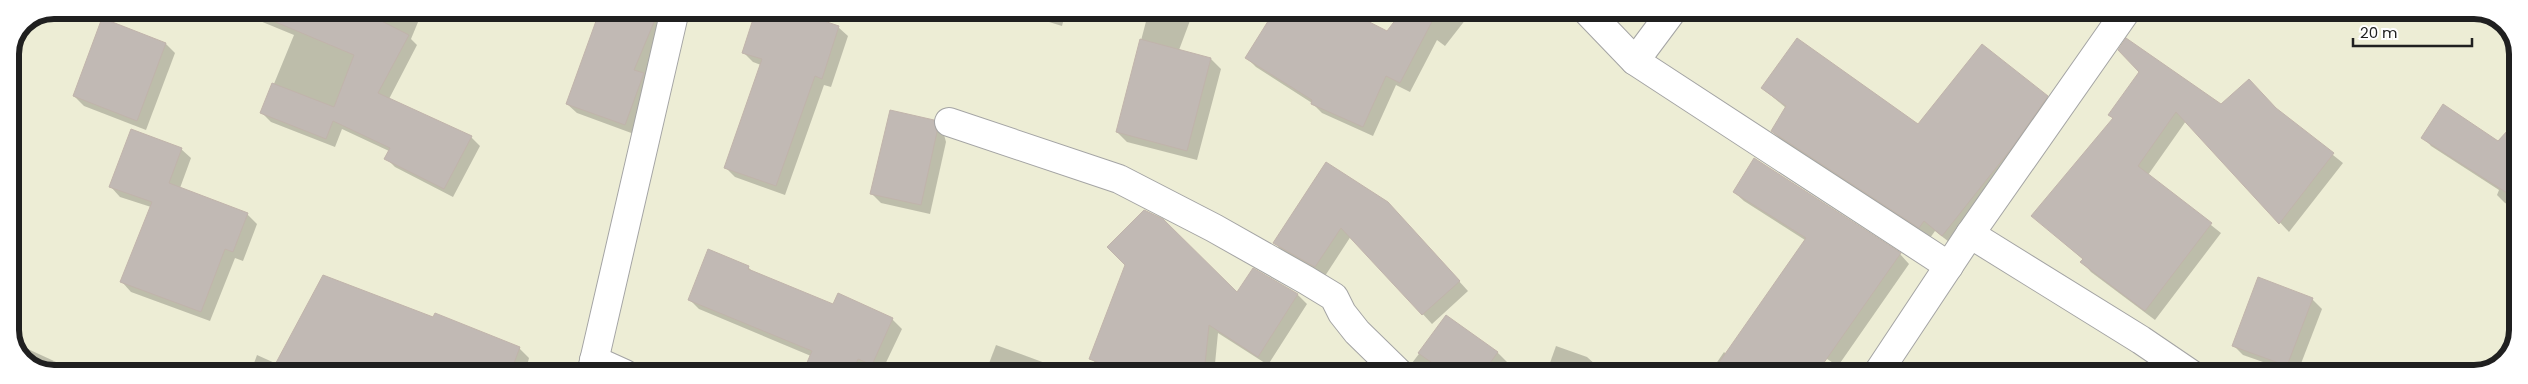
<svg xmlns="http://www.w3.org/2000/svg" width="2528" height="384" viewBox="0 0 2528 384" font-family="Poppins,sans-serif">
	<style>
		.farmland { fill: #ededd5 }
		.shadow { fill: #0003 }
		.building { fill: #c1b9b4; stroke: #c1b4ab }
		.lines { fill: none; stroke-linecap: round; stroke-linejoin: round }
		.minor-casing { stroke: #a4a4a4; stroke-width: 30 }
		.minor { stroke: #fff; stroke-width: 28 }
		.rim { fill: none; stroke: #202020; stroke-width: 6 }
	</style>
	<rect width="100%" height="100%" fill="#f0ede8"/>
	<path class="farmland" d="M53,10H2481L2505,23L2518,48V337L2503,363L2475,374H47L23,361L10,336V53L23,23Z"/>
	<g class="shadow">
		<path d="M241,10H423L411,39L417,45L389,99L471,137L480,146L453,197L395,167L386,158L389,151L342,129L335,147L271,122L262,113L294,35L248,16Z"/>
		<path d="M602,10H673L645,76L652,83L634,134L577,113L567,104Z"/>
		<path d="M977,10H999L998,16Z"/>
		<path d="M1010,10H1066L1062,26Z"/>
		<path d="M1149,10H1194L1179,50L1211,59L1221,69L1197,160L1127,142L1117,132Z"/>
		<path d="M1253,10H1327L1388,32L1405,10H1473L1445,46L1437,40L1410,92L1396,85L1373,136L1322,113L1312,103L1256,67L1246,57L1270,21Z"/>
		<path d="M103,20L166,44L175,53L146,130L84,106L74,96Z"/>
		<path d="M838,27L848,36L831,87L824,85L785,195L735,177L725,167L761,65L753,62L744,53Z"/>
		<path d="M1762,88L1918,126L2047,97L2058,108L1953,245L1935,231L1930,238L1783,142L1772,131L1786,108Z"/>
		<path d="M2221,106L2278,111L2343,163L2289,232L2186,121L2148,175L2221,233L2155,320L2091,272L2082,262L2084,260L2033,216L2114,119L2110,115Z"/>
		<path d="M933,121L943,131L946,142L930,214L881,203L871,193Z"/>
		<path d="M2518,121V209L2505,203L2497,195L2499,190L2431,146L2423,137L2498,143Z"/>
		<path d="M181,149L191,158L180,188L247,214L257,224L243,261L235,258L210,321L131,292L122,282L151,207L120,197L111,187Z"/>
		<path d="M1734,192L1900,254L1909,264L1838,366L1824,357L1812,374H1709L1724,352L1726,354L1805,240L1744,201Z"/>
		<path d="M1397,213L1468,291L1432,324L1351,236L1325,276L1284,253L1275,243Z"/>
		<path d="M748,267L754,273L834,306L892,319L902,329L881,373L868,368L865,374H811V356L699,309L689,299Z"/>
		<path d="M1297,294L1307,304L1268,365L1218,333L1214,374H1116L1100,368L1091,358Z"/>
		<path d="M2312,299L2322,309L2297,374L2243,355L2233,345Z"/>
		<path d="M1447,317L1498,353L1507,362L1499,374H1416L1412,363Z"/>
		<path d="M434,318L519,348L529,358L525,374H250L257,355L277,364Z"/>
		<path d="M17,344L67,367L74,374H47L23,361L15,346Z"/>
		<path d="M996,345L1064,370L1068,374H985Z"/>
		<path d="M1556,346L1587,357L1597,366L1594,374H1546Z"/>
	</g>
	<g class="building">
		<path d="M247,10H360L409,35L378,93L472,136L444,189L384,159L390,148L333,121L326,139L260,113L272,83L334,107L354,55Z"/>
		<path d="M600,10H659L634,70L644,73L625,125L566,104Z"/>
		<path d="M756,10H791L839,26L822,79L815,76L776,186L724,168L762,59L742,53Z"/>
		<path d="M1275,10H1346L1387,31L1403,10H1438L1400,83L1386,76L1363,127L1311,104L1312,100L1245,58Z"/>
		<path d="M102,18L166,43L137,121L73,96Z"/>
		<path d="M1797,38L1918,124L1982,44L2048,96L2011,149L1942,236L1924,221L1919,228L1771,131L1786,106L1761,88Z"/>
		<path d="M2126,38L2221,104L2249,79L2276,108L2334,153L2279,224L2176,112L2138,166L2212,223L2145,311L2080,262L2083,259L2031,216L2113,118L2108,115L2139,72L2118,50Z"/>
		<path d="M1140,39L1211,58L1187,151L1116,132Z"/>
		<path d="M2443,104L2498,141L2518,119V200L2421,138Z"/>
		<path d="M890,110L934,120L937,132L921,205L870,194Z"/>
		<path d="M131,129L182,148L169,183L248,213L233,252L225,249L201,312L120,282L152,202L109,187Z"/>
		<path d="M1754,158L1901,253L1816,374H1711L1806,238L1733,192Z"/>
		<path d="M1326,162L1388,202L1460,281L1422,315L1341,228L1315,267L1273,243Z"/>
		<path d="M1144,210L1163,219L1237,292L1253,268L1298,294L1258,357L1209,325L1204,374H1130L1089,359L1125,265L1107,247Z"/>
		<path d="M708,249L749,266L748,269L833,304L838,293L893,318L872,365L858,359L852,374H802L812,351L688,300Z"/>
		<path d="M323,275L433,317L435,313L520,347L510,374H270Z"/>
		<path d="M2258,277L2313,298L2287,366L2232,346Z"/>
		<path d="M1446,315L1498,352L1482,374H1448L1418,353Z"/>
	</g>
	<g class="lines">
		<g class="minor-casing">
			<g id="minor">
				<path d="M1586,10L1635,61L1949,266"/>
				<path d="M1635,61L1673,10"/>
				<path d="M949,122L1119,179L1214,228L1306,280L1334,297L1342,313L1357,332L1400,374"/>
				<path d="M1970,234L2141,340L2191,374"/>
				<path d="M594,360L625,374"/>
				<path d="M591,374L675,10"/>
				<path d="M1877,374L1970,234L2127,10"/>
			</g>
		</g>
		<use href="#minor" class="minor"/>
	</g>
	<path d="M0 0H2528V384H0ZM54 19H2474A35 35 0 0 1 2509 54V330A35 35 0 0 1 2474 365H54A35 35 0 0 1 19 330V54A35 35 0 0 1 54 19Z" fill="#fff" fill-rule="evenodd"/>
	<path class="rim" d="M54 19H2474A35 35 0 0 1 2509 54V330A35 35 0 0 1 2474 365H54A35 35 0 0 1 19 330V54A35 35 0 0 1 54 19Z"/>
	<path d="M2353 38v8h119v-8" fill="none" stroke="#202020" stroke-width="2.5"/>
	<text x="2360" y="38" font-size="15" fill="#202020" stroke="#ffffff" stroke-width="4" paint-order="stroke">20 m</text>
</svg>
